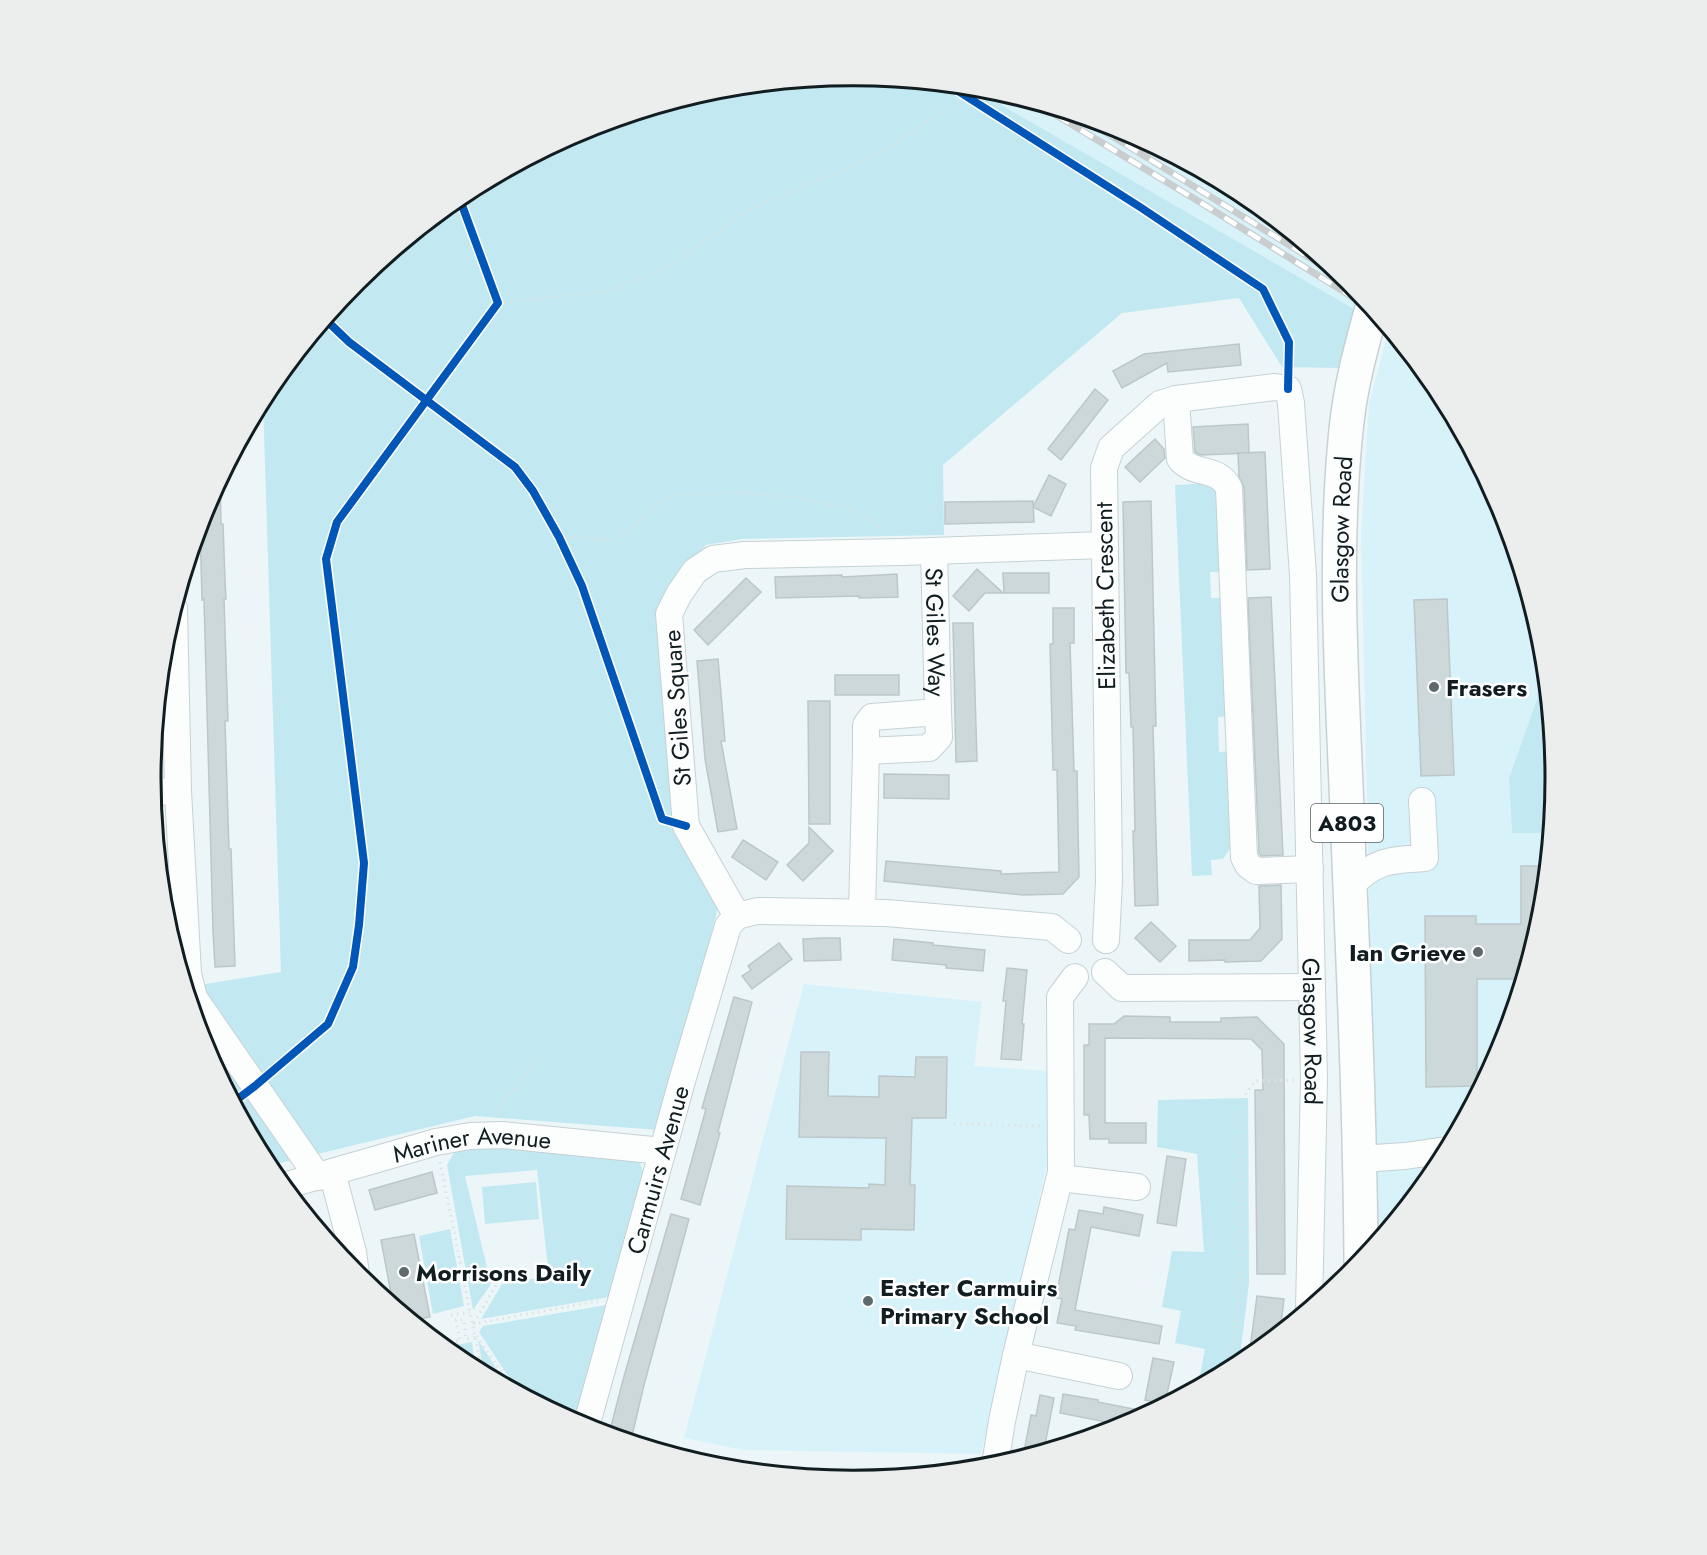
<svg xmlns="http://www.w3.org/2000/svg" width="1707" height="1555" viewBox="0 0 1707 1555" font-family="Jost,sans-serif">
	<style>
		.built { fill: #d7f3f9 }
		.green { fill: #c2e9f1 }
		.building { fill: #cdd8da; stroke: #bdc7ca; stroke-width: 1.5 }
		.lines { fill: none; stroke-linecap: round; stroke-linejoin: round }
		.minor-casing { stroke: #c6d1d4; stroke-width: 28 }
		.major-casing { stroke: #c6d1d4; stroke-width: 36 }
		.path { stroke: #dee2e2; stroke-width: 3; stroke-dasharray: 1.5 4.5; stroke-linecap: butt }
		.minor { stroke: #fcfefe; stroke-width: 26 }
		.major { stroke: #fcfefe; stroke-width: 33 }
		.rail-casing { stroke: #cacdce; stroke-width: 7 }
		.rail { stroke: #fff; stroke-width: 4.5; stroke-dasharray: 14; stroke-linecap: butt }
		.cycleway-casing { stroke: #fff; stroke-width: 11 }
		.cycleway { stroke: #0057b8; stroke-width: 8 }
		.poi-dot { fill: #5e696c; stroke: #fff; stroke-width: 2 }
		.labels { text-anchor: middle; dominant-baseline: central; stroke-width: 5; stroke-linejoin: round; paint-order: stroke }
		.shield { fill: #fff; stroke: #586163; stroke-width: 1.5 }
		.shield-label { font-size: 22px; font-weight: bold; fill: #111d20 }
		.street-label { font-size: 24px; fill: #111d20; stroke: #fff }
		.poi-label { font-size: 24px; font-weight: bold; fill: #111d20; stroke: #fff; text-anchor: start }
		.rim { fill: none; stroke: #111d20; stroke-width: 3 }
	</style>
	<rect width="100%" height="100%" fill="#ecf6f8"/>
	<g class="built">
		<path d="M969,86L991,89L1123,129L1244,194L1350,281L1359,292L1354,309Z"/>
		<path d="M1389,328L1438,388L1503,509L1543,641L1546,674L1509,778L1512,833H1551L1542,915L1502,1047L1437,1168L1377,1242L1361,534L1369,404Z"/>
		<path d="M804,984L982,1002L974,1066L1048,1071L1047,1164L981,1454L743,1450L684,1438Z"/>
	</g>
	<g class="green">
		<path d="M853,75L969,86L1354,309L1340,368L1282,367L1239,298L1122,313L943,465L944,535L742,539L706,545L686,567L663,605L678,830L720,901L658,1130L475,1116L268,1166L204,1046L186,987L281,972L263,400L270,387L357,281L464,193L585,128L717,88Z"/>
		<path d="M1211,483L1220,493L1223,572H1210L1211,598H1224L1230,716L1218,717L1219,752L1231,751L1235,841L1223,859L1211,860L1212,875L1192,876L1175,485Z"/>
		<path d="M1546,674L1556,778L1551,833H1512L1509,778Z"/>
		<path d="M1248,1098L1249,1283L1239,1364L1198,1386L1205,1349L1175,1343L1181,1311L1162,1307L1172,1251L1204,1252L1197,1154L1157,1147L1158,1100Z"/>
		<path d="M508,1143L633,1157L640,1163L643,1171V1194L615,1296L481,1319L502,1284L549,1276L537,1170L465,1176L491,1284L473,1310L447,1165L456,1149Z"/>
		<path d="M536,1182L539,1219L485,1224L482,1187Z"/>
		<path d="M450,1229L464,1306L433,1314L419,1236Z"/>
		<path d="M612,1304L581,1424L518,1391L479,1332L483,1326Z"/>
		<path d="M478,1340L507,1385L484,1373Z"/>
		<path d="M472,1342L476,1369L463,1361L446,1347Z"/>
	</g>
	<g class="building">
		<path d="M1239,344L1241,365L1168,372L1167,363L1122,388L1113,371L1144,354Z"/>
		<path d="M1095,389L1108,400L1061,460L1048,449Z"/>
		<path d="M1248,424L1249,453L1201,455L1195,452L1193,427Z"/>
		<path d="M1155,439L1164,449L1165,458L1140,482L1125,467Z"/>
		<path d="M1265,452L1270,569L1247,570L1244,487L1239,477L1238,453Z"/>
		<path d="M1049,475L1066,484L1051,516L1033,507Z"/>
		<path d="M220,480L221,524H223L225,580L226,599H224L228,721H225L228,818L229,849H231L235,966L215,967L213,932L204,599L202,600L200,525L205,508Z"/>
		<path d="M1033,501L1034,522L945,524V502Z"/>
		<path d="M1151,501L1156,726H1153L1158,905L1135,906L1133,831H1135L1133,727H1131L1129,673H1126L1123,502Z"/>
		<path d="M977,569L1003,593H985L969,611L953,596Z"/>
		<path d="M1003,573H1049V593H1004Z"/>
		<path d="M897,574L898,597L859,598V596L776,598L775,577L842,575V577Z"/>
		<path d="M746,578L761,592L708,645L694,630Z"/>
		<path d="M1271,597L1283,855L1261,856L1259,853L1248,598Z"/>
		<path d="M1447,599L1454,775L1421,776L1414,600Z"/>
		<path d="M1053,608H1074V643H1070L1074,771H1077L1079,877L1063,894L1023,895L884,881L886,861L1001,871V874L1059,872L1057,770H1053L1050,644H1053Z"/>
		<path d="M953,623H973L977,761L956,762Z"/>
		<path d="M718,659L725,741H721L737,829L718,832L705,759L697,661Z"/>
		<rect x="835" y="675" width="64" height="20"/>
		<path d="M808,701H830V824H809Z"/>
		<path d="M884,774L949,775V799L884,798Z"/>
		<path d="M809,827L833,851L803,881L787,865L809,843Z"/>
		<path d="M743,840L778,862L766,880L732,857Z"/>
		<path d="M1521,866H1547L1542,915L1523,979H1477V1086L1426,1087L1425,916H1476V924H1521Z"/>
		<path d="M1281,885L1282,939L1261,961L1225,962V960L1189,961V940H1250L1260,928L1259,886Z"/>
		<path d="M1151,922L1176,946L1160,962L1135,938Z"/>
		<path d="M822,938H840L841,960L804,961L803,939Z"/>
		<path d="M894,939L933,943V945L985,950L983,971L946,968V965L892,960Z"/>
		<path d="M779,943L792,959L752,989L742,976L751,970L748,966Z"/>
		<path d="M1007,968L1027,970L1022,1024H1024L1021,1060L1001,1059L1006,1001H1003Z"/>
		<path d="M734,997L752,1002L718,1132L720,1133L700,1205L681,1199L706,1109L702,1108Z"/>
		<path d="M1124,1016L1170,1017V1022H1221V1018L1257,1017L1284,1044L1285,1274H1257L1255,1090H1263L1262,1050L1251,1039L1105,1038V1123H1146V1143H1109V1139H1090L1089,1115H1084V1045H1089V1024H1114Z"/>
		<path d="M801,1052H829L828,1096L879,1097V1076L915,1077L916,1057H947L946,1118H912L910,1185H915L914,1230L861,1229V1240L786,1239L787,1186L869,1188V1184L885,1185L886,1138L799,1137Z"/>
		<path d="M1167,1156L1186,1159L1176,1226L1157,1223Z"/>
		<path d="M432,1172L437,1193L375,1210L369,1190Z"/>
		<path d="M1104,1207L1143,1215L1139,1236L1091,1227L1075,1310L1162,1326L1159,1344L1075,1330L1076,1326L1057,1323L1062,1299L1056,1298L1069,1229L1075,1230L1079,1210L1103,1214Z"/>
		<path d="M671,1214L689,1219L644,1385L631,1440L609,1434L623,1380Z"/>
		<path d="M414,1234L430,1317L413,1320L393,1304L381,1240Z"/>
		<path d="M1257,1296L1284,1299L1280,1332L1249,1357Z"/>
		<path d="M1153,1358L1174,1362L1165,1403L1145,1400Z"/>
		<path d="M1063,1394L1098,1400V1402L1149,1412L1119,1427L1106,1425V1422L1060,1413Z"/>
		<path d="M1040,1395L1054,1398L1044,1450L1023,1457L1031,1415L1036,1416Z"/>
	</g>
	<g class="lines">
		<g class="minor-casing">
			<g id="minor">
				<path d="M1176,399L1180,459C1195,476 1218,466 1229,488L1244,857L1248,865L1256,871L1310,869"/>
				<path id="s1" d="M934,551L938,712"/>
				<path d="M174,608L178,791L188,974L194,998L318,1177"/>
				<path d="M938,712L939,737L929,748L866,751V725L872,717Z"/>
				<path d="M152,792L178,791"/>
				<path d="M1350,886C1376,860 1389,860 1425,858L1422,801"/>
				<path d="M862,912L866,751"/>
				<path d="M737,916L686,826L669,614L679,594L695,571L713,559L745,555L902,552L1104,545"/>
				<path d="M737,916L757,911L886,913L1052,927L1068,940"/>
				<path id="s2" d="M1106,940L1109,881L1104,468L1111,448L1160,404L1176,399L1275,387L1288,389L1291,403L1303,575L1314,1079L1309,1308"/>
				<path d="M1105,972L1122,988L1312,987"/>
				<path d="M1360,1159L1405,1156L1447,1150"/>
				<path d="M332,1172L353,1252L356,1274"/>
				<path d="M1060,1178L1137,1187"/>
				<path id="s3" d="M284,1186L436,1142L470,1136L503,1135L662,1151"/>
				<path d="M1016,1355L1119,1376"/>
				<path id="s4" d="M586,1427L682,1081L728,926L737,916"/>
				<path d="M995,1465L1002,1421L1016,1355L1061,1172L1060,997L1075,977"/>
			</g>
		</g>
		<g class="major-casing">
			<g id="major">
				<path id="s5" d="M1361,1261C1360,1102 1352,944 1346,785C1341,667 1334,547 1346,430C1350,388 1361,348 1372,308"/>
			</g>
		</g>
		<g class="path">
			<path d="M498,303L608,291L665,269L748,210L873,157L967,96"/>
			<path d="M559,537L614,540L634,527L664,500L680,494L744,493L802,498L851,509L878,525L882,530"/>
			<path d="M496,1114L538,1055"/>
			<path d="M954,1124L1041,1126"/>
			<path d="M440,1162L482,1372"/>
			<path d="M451,1315L470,1312"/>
			<path d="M474,1323L500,1278"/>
			<path d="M473,1324L598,1301"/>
			<path d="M477,1336L511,1387"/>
			<path d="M456,1341H460L456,1320H464L466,1339L476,1337"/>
			<path d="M1230,1369L1242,1260L1243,1098L1255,1081L1294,1080"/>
		</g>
		<use href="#minor" class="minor"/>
		<use href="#major" class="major"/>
		<g class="rail-casing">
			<g id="rail">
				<path d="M1033,101L1203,204L1375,311"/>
				<path d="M1078,115L1354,285"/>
			</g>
		</g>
		<use href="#rail" class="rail"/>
		<g class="cycleway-casing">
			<g id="cycleway">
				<path d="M947,84L1140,207L1263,289L1289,342L1288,389"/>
				<path d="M325,319L349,342L515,467L533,491L559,537L582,586L662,819L686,826"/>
				<path d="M232,1098H239L255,1086L328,1024L353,967L359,925L364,863L326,559L337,522L498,303L459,197"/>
			</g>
		</g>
		<use href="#cycleway" class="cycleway"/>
	</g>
	<g class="poi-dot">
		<circle cx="1434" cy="687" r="6"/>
		<circle cx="1478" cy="952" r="6"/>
		<circle cx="404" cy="1272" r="6"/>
		<circle cx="868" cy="1301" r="6"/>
	</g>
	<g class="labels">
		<rect class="shield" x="1311" y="804" width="72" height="38" rx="4.5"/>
		<g class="shield-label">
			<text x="1347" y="823">A803</text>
		</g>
		<g class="street-label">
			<text stroke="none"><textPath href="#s5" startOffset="732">Glasgow Road</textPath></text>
			<text transform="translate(1105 596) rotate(-91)">Elizabeth Crescent</text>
			<text stroke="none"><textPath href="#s1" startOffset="81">St Giles Way</textPath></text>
			<text transform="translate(677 708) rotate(-94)">St Giles Square</text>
			<text stroke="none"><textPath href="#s2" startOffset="1332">Glasgow Road</textPath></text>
			<text stroke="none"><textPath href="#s3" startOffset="194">Mariner Avenue</textPath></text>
			<text stroke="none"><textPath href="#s4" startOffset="267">Carmuirs Avenue</textPath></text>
		</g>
		<g class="poi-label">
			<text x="1446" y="687">Frasers</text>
			<text x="1466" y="952" text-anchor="end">Ian Grieve</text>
			<text x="416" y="1272">Morrisons Daily</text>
			<text x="880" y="1287">Easter Carmuirs<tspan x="880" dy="28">Primary School</tspan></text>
		</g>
	</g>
	<path d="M0 0H1707V1555H0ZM161 778a692 692 0 1 1 1384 0a692 692 0 1 1-1384 0Z" fill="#eceded" fill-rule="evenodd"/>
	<path class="rim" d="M161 778a692 692 0 1 1 1384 0a692 692 0 1 1-1384 0Z"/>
</svg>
